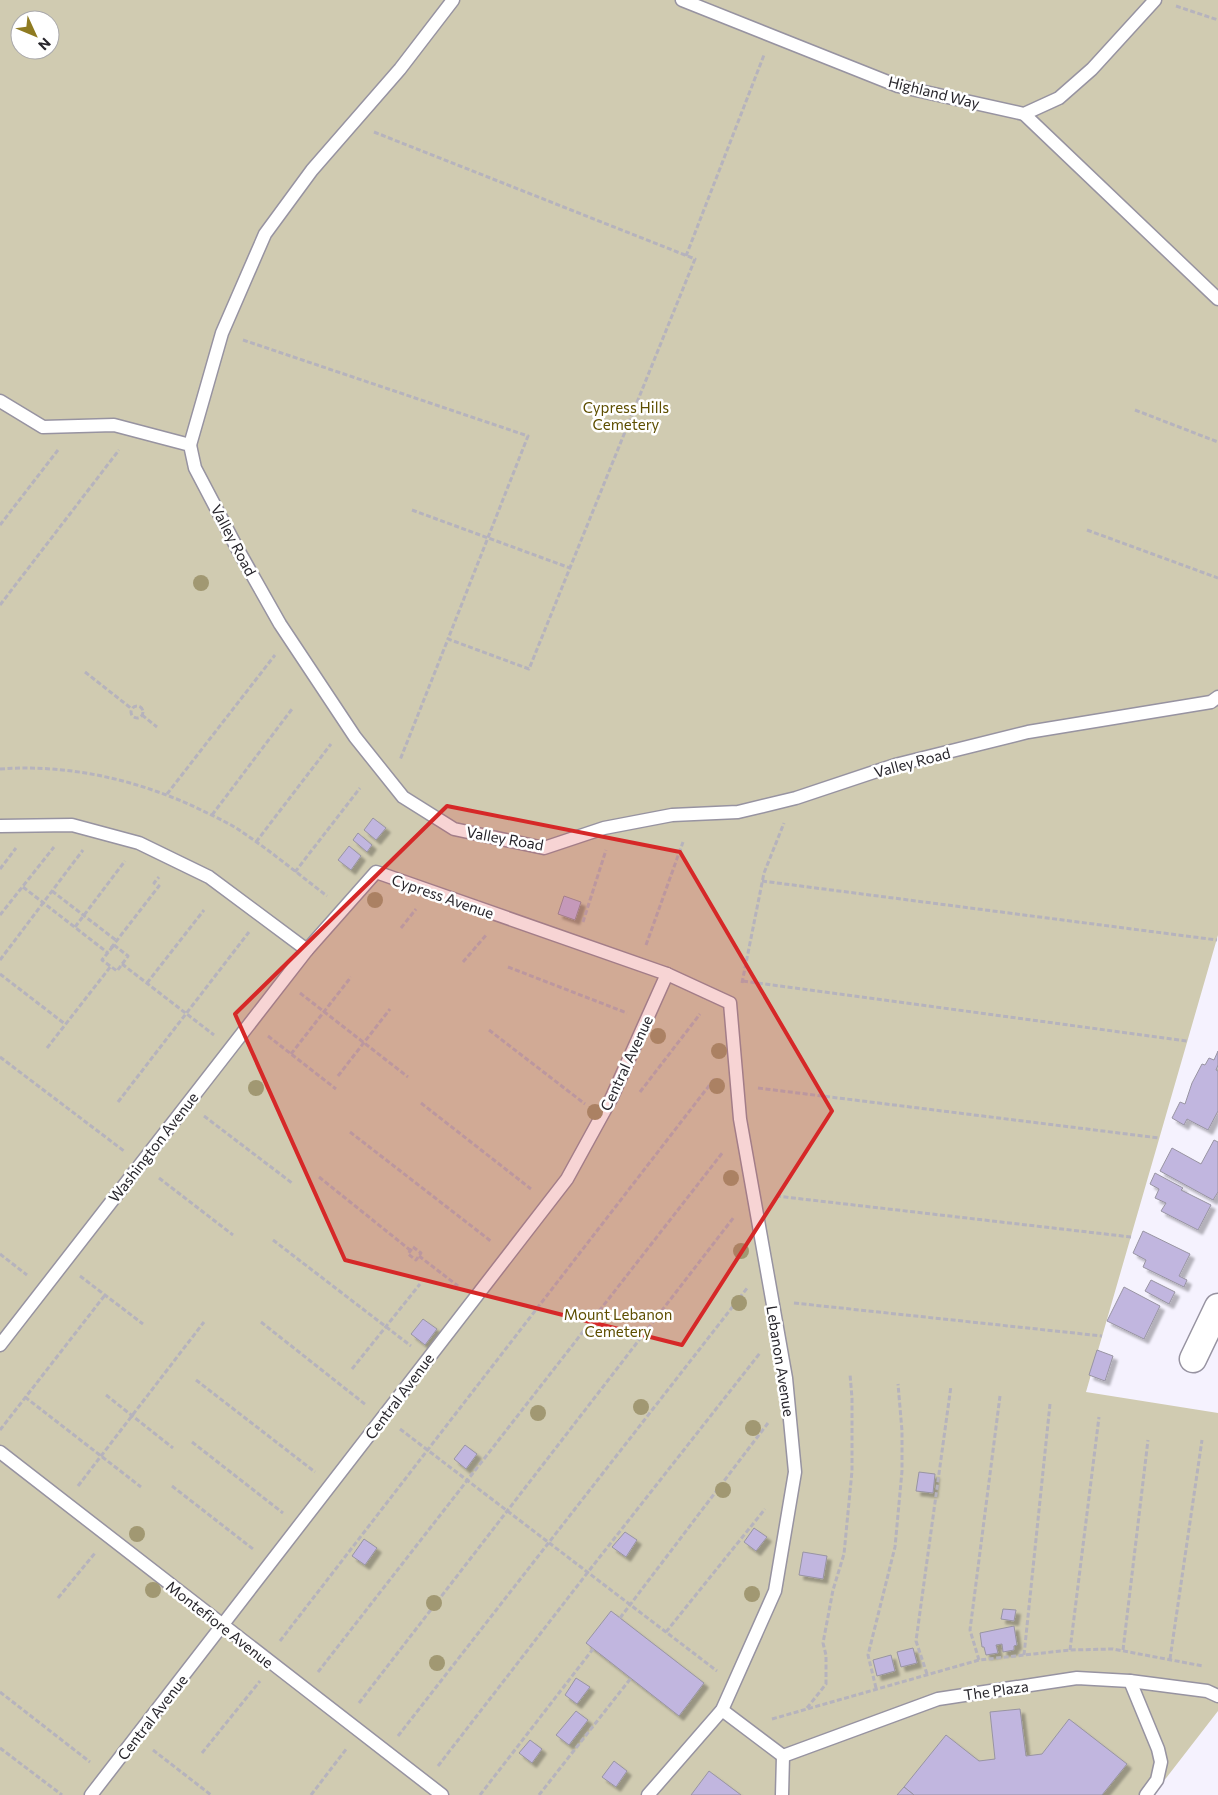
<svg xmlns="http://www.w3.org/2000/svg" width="1218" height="1795" viewBox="0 0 1218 1795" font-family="Commissioner,sans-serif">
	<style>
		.green { fill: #d0cbb1; fill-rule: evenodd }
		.building { fill: #c1b6df; stroke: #9894a2; filter: url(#shadow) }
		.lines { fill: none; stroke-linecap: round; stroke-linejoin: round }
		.lane-casing { stroke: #9793a1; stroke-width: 15 }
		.street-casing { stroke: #9793a1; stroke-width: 29 }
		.path { stroke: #b6b3bd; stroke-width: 3; stroke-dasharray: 5 2.5; stroke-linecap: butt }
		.lane { stroke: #fff; stroke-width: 12 }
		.street { stroke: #fff; stroke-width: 26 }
		.tree { fill: #a19872 }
		.marked { fill: #d62828; fill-opacity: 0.2; stroke: #d62828; stroke-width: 4; stroke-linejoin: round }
		.labels { text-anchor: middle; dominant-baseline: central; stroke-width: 5; stroke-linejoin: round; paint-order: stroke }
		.street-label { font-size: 15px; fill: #28262c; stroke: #fff }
		.park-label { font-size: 15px; fill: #5d4e00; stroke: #fff }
	</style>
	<defs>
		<filter id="shadow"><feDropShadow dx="4.5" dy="4.5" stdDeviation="1" flood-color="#0004"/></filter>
	</defs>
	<rect width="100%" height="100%" fill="#f5f2fe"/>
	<path class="green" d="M0,0H1218V935L1086,1392L1218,1413V1711L1153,1795H0ZM20,20H50V50H20Z"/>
	<g class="building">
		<path d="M373,818L386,828L376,840L364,830Z"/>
		<path d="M358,833L372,845L367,852L353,840Z"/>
		<path d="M349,846L361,856L351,870L338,860Z"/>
		<path d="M564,896L581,902L575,920L558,914Z"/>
		<path d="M1218,1051V1065L1216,1070L1218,1071V1111L1208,1130L1187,1119L1184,1125L1172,1118L1180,1102L1185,1104L1192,1083L1202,1064L1205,1065L1209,1058L1214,1060Z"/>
		<path d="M1214,1140L1218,1142V1192L1213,1200L1160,1171L1172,1148L1201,1164Z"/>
		<path d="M1155,1173L1183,1188L1181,1190L1211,1205L1198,1230L1161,1211L1166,1203L1155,1198L1159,1189L1150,1184Z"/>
		<path d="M1143,1231L1190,1254L1179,1276L1187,1280L1184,1287L1143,1267L1146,1260L1133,1253Z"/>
		<path d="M1151,1280L1175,1292L1169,1304L1145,1291Z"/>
		<path d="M1124,1287L1160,1306L1144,1339L1107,1321Z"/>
		<path d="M423,1319L437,1329L425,1345L411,1334Z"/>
		<path d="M1097,1350L1113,1356L1105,1381L1089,1375Z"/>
		<path d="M465,1445L477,1454L466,1469L454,1459Z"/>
		<path d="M919,1472L935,1474L933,1493L916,1491Z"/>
		<path d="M754,1528L767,1537L756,1551L744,1542Z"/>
		<path d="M625,1532L637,1540L626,1557L612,1547Z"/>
		<path d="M364,1539L377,1548L365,1565L352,1556Z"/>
		<path d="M803,1552L827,1556L823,1579L799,1575Z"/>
		<path d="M1003,1609L1016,1610L1014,1621L1001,1619Z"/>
		<path d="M611,1611L704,1683L679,1716L586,1643Z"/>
		<path d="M1014,1626L1017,1645L1014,1646V1650L1003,1652L1002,1644L996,1645L998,1653L986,1655L984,1647H982L980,1633Z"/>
		<path d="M913,1648L917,1663L901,1667L897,1652Z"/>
		<path d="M891,1655L895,1671L877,1676L873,1660Z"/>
		<path d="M576,1678L590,1687L577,1704L565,1695Z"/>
		<path d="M1020,1709L1026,1756L1042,1754L1069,1719L1127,1764L1102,1795H914L904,1787L946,1735L979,1761L995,1759L990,1712Z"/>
		<path d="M576,1711L588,1720L569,1745L556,1735Z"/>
		<path d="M530,1740L542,1749L532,1763L519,1753Z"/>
		<path d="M614,1761L627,1771L616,1787L602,1777Z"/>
		<path d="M709,1771L741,1795H691Z"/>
		<path d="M904,1787L914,1795H897Z"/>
	</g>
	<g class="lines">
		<g class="lane-casing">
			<g id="lane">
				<path d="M682,0L898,86L1024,114L1059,98L1092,69L1155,0"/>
				<path d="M1024,114L1218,299"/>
				<path d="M0,401L43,427L114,425L190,445L195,468L237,548L280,624L355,737L403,797L454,829L544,848L604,828L672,815L738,812L796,798L895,765L1028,732L1211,702L1218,697"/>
				<path d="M190,445L222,333L265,234L312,170L400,69L453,0"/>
				<path d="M0,826L72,825L139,843L209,877L307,950L376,872L667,974L730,1003L740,1119L786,1378L795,1472L775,1591L722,1710L648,1795"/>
				<path d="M0,1345L307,950"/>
				<path d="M0,1452L442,1795"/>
				<path d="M1130,1681L1158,1749L1161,1762L1157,1780L1146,1795"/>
				<path d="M722,1710L783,1756"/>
				<path d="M783,1756L938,1699L1077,1678L1130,1681L1207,1691L1218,1696"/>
				<path d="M91,1795L567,1179L612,1097L667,974"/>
				<path d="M782,1795L783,1756"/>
			</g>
		</g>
		<g class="street-casing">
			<path id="street" d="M1193,1359L1218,1307"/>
		</g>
		<g class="path">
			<path d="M1176,6L1218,20"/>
			<path d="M374,132L695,259L529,669L448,639L400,760"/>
			<path d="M686,256L764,55"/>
			<path d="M243,340L528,436L448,639"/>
			<path d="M1135,410L1218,442"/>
			<path d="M412,510L570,568"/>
			<path d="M0,525L58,450"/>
			<path d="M1087,530L1218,578"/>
			<path d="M0,605L119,450"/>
			<path d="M85,672L132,709"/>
			<circle cx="137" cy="712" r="6"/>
			<path d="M142,715L157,727"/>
			<path d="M0,769C67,764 134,779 195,807C209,814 223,820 236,828C267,848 297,873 327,896"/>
			<path d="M167,794L275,655"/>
			<path d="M212,815L292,709"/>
			<path d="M256,842L331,744"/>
			<path d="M0,869L16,848"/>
			<path d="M295,872L360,788"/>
			<path d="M762,881L1217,940"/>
			<path d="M23,887L108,953"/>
			<path d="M52,891L117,941"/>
			<path d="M0,915L54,847"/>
			<path d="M583,922L606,850"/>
			<path d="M75,927L125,861"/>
			<path d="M401,928L416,909"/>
			<path d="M114,945L128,956L117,971L102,960Z"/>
			<path d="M646,945L683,842"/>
			<path d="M111,948L159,886L154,883L159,877"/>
			<path d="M0,960L83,850"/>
			<path d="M463,962L487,934"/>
			<path d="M122,964L214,1035"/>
			<path d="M508,967L627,1013"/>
			<path d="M0,974L65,1024"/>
			<path d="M743,981L1187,1041"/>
			<path d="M147,983L204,910"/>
			<path d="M742,983L764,873L784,823"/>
			<path d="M300,993L408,1077"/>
			<path d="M489,1030L585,1104"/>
			<path d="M268,1036L336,1089"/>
			<path d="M47,1048L111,966"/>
			<path d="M291,1054L351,977"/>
			<path d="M0,1057L124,1151"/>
			<path d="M338,1076L390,1009"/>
			<path d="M758,1088L1159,1138"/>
			<path d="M640,1092L700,1014"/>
			<path d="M118,1102L249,932"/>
			<path d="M421,1103L531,1189"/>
			<path d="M204,1116L292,1183"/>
			<path d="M350,1132L492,1242"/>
			<path d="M319,1177L410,1250"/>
			<path d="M159,1178L233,1235"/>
			<path d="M776,1196L1131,1237"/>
			<path d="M273,1240L411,1346"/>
			<path d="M413,1247L421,1253L416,1260L408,1254Z"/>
			<path d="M0,1254L27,1275"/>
			<path d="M419,1256L458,1286"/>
			<path d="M80,1276L143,1324"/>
			<path d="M794,1303L1102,1336"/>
			<path d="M261,1322L366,1405"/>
			<path d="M352,1369L420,1284"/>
			<path d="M196,1380L315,1472"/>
			<path d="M106,1395L173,1448"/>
			<path d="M25,1397L141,1487"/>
			<path d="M400,1429L717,1671"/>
			<path d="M0,1430L105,1295"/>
			<path d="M192,1442L283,1513"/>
			<path d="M78,1486L204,1322"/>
			<path d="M172,1486L253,1549"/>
			<path d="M58,1598L95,1553"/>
			<path d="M620,1618L768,1423"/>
			<path d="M666,1632L765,1509"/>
			<path d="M280,1641L715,1078"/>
			<path d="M1070,1650L1099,1417"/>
			<path d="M1123,1650L1148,1440"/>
			<path d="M1024,1655L1050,1404"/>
			<path d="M1170,1659L1202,1440"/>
			<path d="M979,1660L970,1630L1000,1396"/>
			<path d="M318,1672L723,1152"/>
			<path d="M927,1674L916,1641L951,1386"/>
			<path d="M876,1688L868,1655L895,1547L902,1471V1431L898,1384"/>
			<path d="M0,1692L90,1762"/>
			<path d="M359,1703L734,1217"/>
			<path d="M807,1708L826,1684V1655L823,1643L833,1590L844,1554L852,1471V1398L850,1374"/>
			<path d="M772,1719L979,1660L1070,1650L1113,1649L1203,1666"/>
			<path d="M398,1736L748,1287"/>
			<path d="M0,1748L62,1795"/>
			<path d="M153,1750L211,1795"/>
			<path d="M202,1753L260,1681"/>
			<path d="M438,1766L588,1572L760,1353"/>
			<path d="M311,1795L347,1748"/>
			<path d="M480,1795L593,1649"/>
			<path d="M539,1795L631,1678"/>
		</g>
		<use href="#lane" class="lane"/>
		<use href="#street" class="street"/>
	</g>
	<g class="tree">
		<circle cx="201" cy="583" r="8"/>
		<circle cx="375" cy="900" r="8"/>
		<circle cx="658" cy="1036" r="8"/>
		<circle cx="719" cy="1051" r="8"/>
		<circle cx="717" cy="1086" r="8"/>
		<circle cx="256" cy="1088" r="8"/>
		<circle cx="595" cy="1112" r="8"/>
		<circle cx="731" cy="1178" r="8"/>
		<circle cx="741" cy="1251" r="8"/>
		<circle cx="739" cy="1303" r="8"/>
		<circle cx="641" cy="1407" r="8"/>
		<circle cx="538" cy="1413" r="8"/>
		<circle cx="753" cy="1428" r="8"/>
		<circle cx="723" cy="1490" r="8"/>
		<circle cx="137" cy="1534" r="8"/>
		<circle cx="153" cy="1590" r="8"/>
		<circle cx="752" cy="1594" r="8"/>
		<circle cx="434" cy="1603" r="8"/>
		<circle cx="437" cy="1663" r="8"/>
	</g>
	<path class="marked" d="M447,806L680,852L832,1111L682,1345L345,1260L235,1014Z"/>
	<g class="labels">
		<g class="street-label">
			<text transform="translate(934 92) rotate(14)">Highland Way</text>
			<text transform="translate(234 540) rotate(62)">Valley Road</text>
			<text transform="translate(912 762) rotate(-15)">Valley Road</text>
			<text transform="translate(505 838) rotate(10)">Valley Road</text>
			<text transform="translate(443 896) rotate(19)">Cypress Avenue</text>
			<text transform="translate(626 1063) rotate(-65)">Central Avenue</text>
			<text transform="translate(153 1147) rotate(-52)">Washington Avenue</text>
			<text transform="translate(781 1361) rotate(81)">Lebanon Avenue</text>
			<text transform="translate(399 1396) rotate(-53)">Central Avenue</text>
			<text transform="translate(220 1624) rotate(38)">Montefiore Avenue</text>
			<text transform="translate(996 1690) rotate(-8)">The Plaza</text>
			<text transform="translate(152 1717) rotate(-52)">Central Avenue</text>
		</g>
		<g class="park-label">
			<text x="626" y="407">Cypress Hills<tspan x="626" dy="17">Cemetery</tspan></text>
			<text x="618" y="1314">Mount Lebanon<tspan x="618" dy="17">Cemetery</tspan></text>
		</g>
	</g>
	<g transform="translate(35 35) rotate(134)"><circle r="24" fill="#ffffff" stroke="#a9a8ab"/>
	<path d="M0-4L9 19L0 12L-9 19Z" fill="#8f7b21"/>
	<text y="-8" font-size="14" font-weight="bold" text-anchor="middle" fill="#28262c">N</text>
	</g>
</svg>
